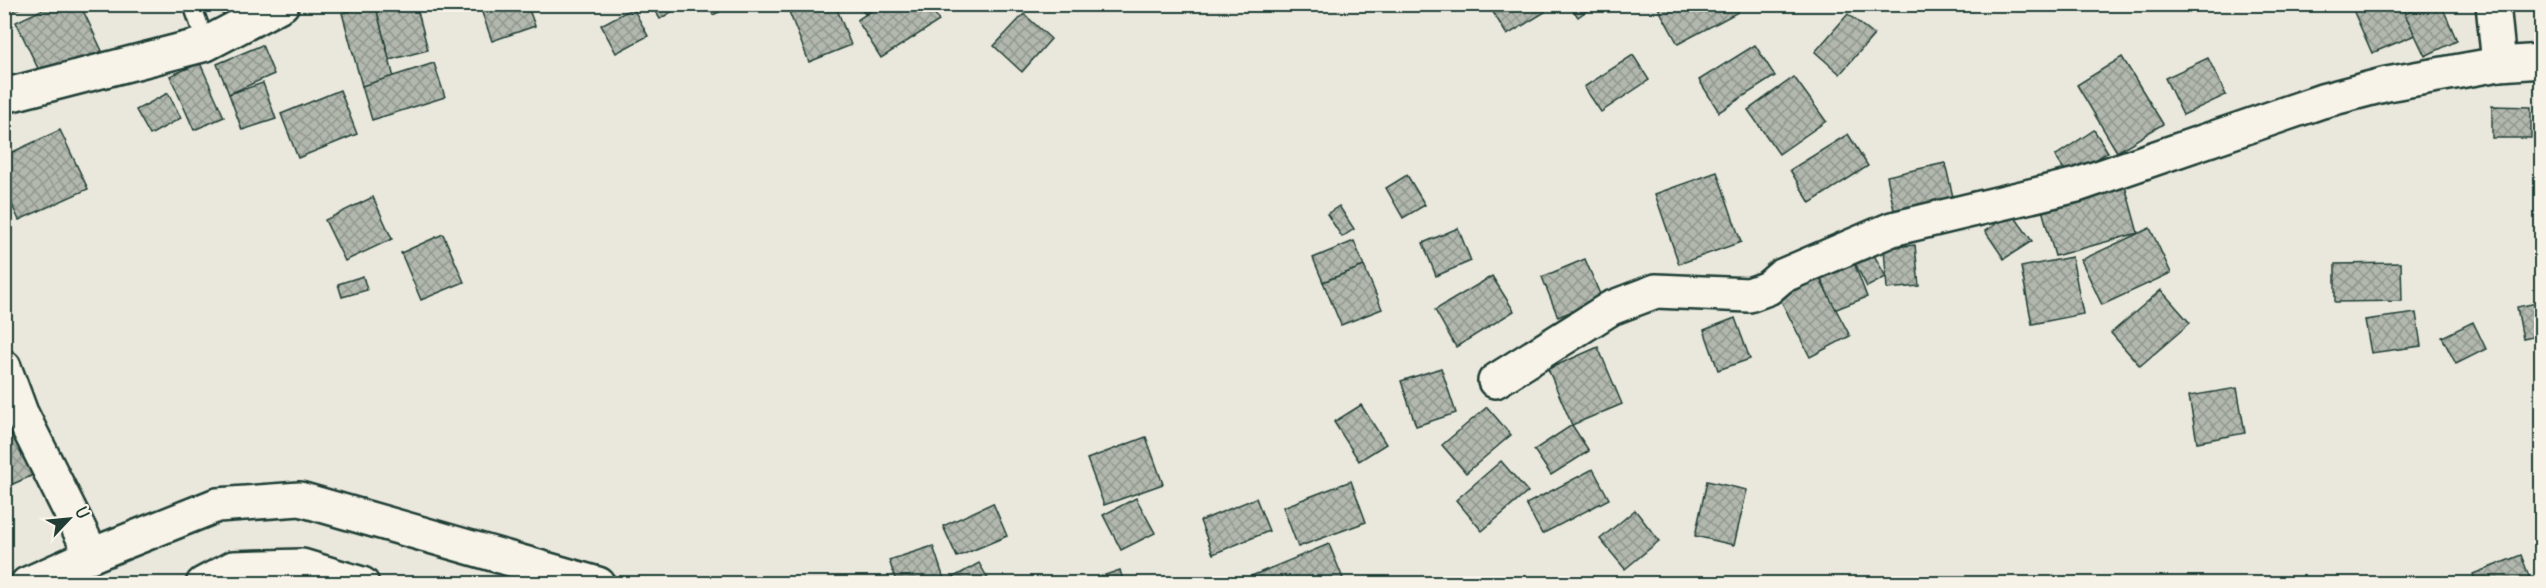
<svg xmlns="http://www.w3.org/2000/svg" width="2546" height="588" viewBox="0 0 2546 588" font-family="Delius,sans-serif">
	<style>
		.building { fill: url(#building-cross-hatch); stroke: #1f3d34; stroke-width: 1.5 }
		.lines { fill: none; stroke-linecap: round; stroke-linejoin: round }
		.lane-casing { stroke: #1f3d34; stroke-width: 21 }
		.street-casing { stroke: #1f3d34; stroke-width: 38 }
		.lane { stroke: #f7f3e8; stroke-width: 16 }
		.street { stroke: #f7f3e8; stroke-width: 33 }
	</style>
	<defs>
		<pattern id="building-cross-hatch" width="8" height="8" patternUnits="userSpaceOnUse" patternTransform="scale(1.5)"><rect width="8" height="8" fill="#b2b8ae"/><path d="M0 0l8 8M0 8l8-8" fill="none" stroke="#90978e"/></pattern>
	</defs>
	<rect width="100%" height="100%" fill="#eae8dd"/>
	<filter id="ink" filterUnits="userSpaceOnUse"><feTurbulence type="fractalNoise" baseFrequency=".0167" numOctaves="2"/><feDisplacementMap in="SourceGraphic" scale="12" xChannelSelector="R" yChannelSelector="G"/><feConvolveMatrix kernelMatrix="1 2 1 2 8 2 1 2 1" color-interpolation-filters="sRGB"/></filter>
	<g filter="url(#ink)">
		<g class="building">
			<path d="M4,4H30L4,14Z"/>
			<path d="M54,4H80L102,51L43,79L16,22Z"/>
			<path d="M375,4H416L428,50L389,60Z"/>
			<path d="M375,4L394,78L362,86L342,13Z"/>
			<path d="M479,4H527L535,26L492,41Z"/>
			<path d="M651,4H684L660,19Z"/>
			<path d="M708,4H735L713,15Z"/>
			<path d="M786,4H835L851,45L809,62Z"/>
			<path d="M857,4H875L865,14Z"/>
			<path d="M882,4H929L939,21L881,58L857,20Z"/>
			<path d="M1488,4H1540L1545,12L1507,35Z"/>
			<path d="M1569,4H1596L1578,17Z"/>
			<path d="M1656,4H1734L1738,12L1678,44Z"/>
			<path d="M2367,4H2402L2415,35L2372,53L2353,10Z"/>
			<path d="M2426,4H2441L2457,41L2425,56L2405,14Z"/>
			<path d="M633,8L648,36L616,53L601,25Z"/>
			<path d="M1024,14L1051,39L1022,72L994,46Z"/>
			<path d="M1848,14L1874,35L1840,74L1815,52Z"/>
			<path d="M262,45L274,74L229,94L217,64Z"/>
			<path d="M1755,45L1775,76L1719,112L1699,80Z"/>
			<path d="M1633,55L1649,80L1601,112L1584,87Z"/>
			<path d="M2122,57L2163,124L2117,152L2077,85Z"/>
			<path d="M2208,58L2226,95L2183,115L2165,78Z"/>
			<path d="M200,63L224,117L194,130L170,76Z"/>
			<path d="M434,63L445,97L372,120L362,86Z"/>
			<path d="M1794,77L1826,121L1779,154L1748,110Z"/>
			<path d="M2542,78V102L2538,79Z"/>
			<path d="M263,83L276,119L242,130L229,94Z"/>
			<path d="M340,90L357,134L298,158L281,114Z"/>
			<path d="M168,93L181,118L150,135L136,110Z"/>
			<path d="M2492,106L2531,107V138H2492Z"/>
			<path d="M60,130L88,189L19,220L4,188V156Z"/>
			<path d="M2094,130L2108,152L2069,177L2055,156Z"/>
			<path d="M1848,134L1868,166L1810,203L1790,170Z"/>
			<path d="M1945,163L1953,197L1894,210L1887,176Z"/>
			<path d="M1717,172L1741,242L1679,264L1655,194Z"/>
			<path d="M1407,175L1425,205L1403,218L1386,188Z"/>
			<path d="M2124,182L2138,233L2055,256L2041,206Z"/>
			<path d="M373,197L392,239L345,261L325,220Z"/>
			<path d="M1339,206L1354,229L1342,237L1327,214Z"/>
			<path d="M2012,213L2032,241L2004,259L1985,231Z"/>
			<path d="M1458,228L1471,261L1436,276L1423,243Z"/>
			<path d="M2150,228L2171,273L2102,305L2081,260Z"/>
			<path d="M443,234L464,282L421,300L401,253Z"/>
			<path d="M1354,241L1364,266L1323,282L1313,258Z"/>
			<path d="M1915,245L1919,286L1887,289L1884,248Z"/>
			<path d="M1869,246L1886,277L1867,287L1851,255Z"/>
			<path d="M1851,255L1867,297L1834,310L1817,268Z"/>
			<path d="M2072,257L2083,314L2032,324L2021,267Z"/>
			<path d="M1585,259L1602,299L1558,317L1542,277Z"/>
			<path d="M2401,263L2402,301L2335,302V264Z"/>
			<path d="M1364,266L1382,309L1341,325L1323,282Z"/>
			<path d="M1816,272L1850,336L1810,357L1777,293Z"/>
			<path d="M363,276L367,290L342,297L338,284Z"/>
			<path d="M1492,276L1514,311L1456,347L1435,310Z"/>
			<path d="M2161,290L2190,323L2140,366L2111,333Z"/>
			<path d="M2542,302V335L2523,339L2517,307Z"/>
			<path d="M2416,313L2421,346L2371,353L2365,320Z"/>
			<path d="M1735,318L1750,359L1718,370L1704,330Z"/>
			<path d="M2473,322L2486,349L2456,364L2442,337Z"/>
			<path d="M1598,347L1622,404L1572,425L1548,369Z"/>
			<path d="M1441,368L1456,413L1416,426L1401,381Z"/>
			<path d="M2237,388L2245,433L2197,442L2189,396Z"/>
			<path d="M1361,405L1386,444L1359,461L1334,422Z"/>
			<path d="M1487,407L1511,435L1466,473L1442,445Z"/>
			<path d="M1572,425L1589,451L1551,475L1534,450Z"/>
			<path d="M15,433L33,475L4,488V439Z"/>
			<path d="M1146,437L1163,484L1104,505L1087,459Z"/>
			<path d="M1501,461L1528,492L1482,531L1456,500Z"/>
			<path d="M1593,469L1609,499L1542,534L1526,504Z"/>
			<path d="M1351,481L1366,522L1298,547L1283,507Z"/>
			<path d="M1707,481L1747,490L1734,545L1695,536Z"/>
			<path d="M1136,498L1155,533L1121,550L1103,515Z"/>
			<path d="M1256,498L1269,531L1213,554L1200,521Z"/>
			<path d="M993,503L1007,536L957,557L943,526Z"/>
			<path d="M1635,510L1659,541L1625,569L1600,539Z"/>
			<path d="M1329,544L1344,581L1337,584H1232Z"/>
			<path d="M933,546L945,582L897,584L889,560Z"/>
			<path d="M2521,555L2532,584H2476L2473,574Z"/>
			<path d="M979,563L991,584H945V582Z"/>
			<path d="M1120,570L1124,584H1079Z"/>
		</g>
		<g class="lines">
			<g class="lane-casing">
				<path id="lane" d="M192,4L206,44"/>
			</g>
			<g class="street-casing">
				<g id="street">
					<path d="M2493,4L2499,64"/>
					<path d="M4,96L206,44L282,4"/>
					<path d="M4,367L21,413L92,555"/>
					<path d="M1495,381L1611,308L1656,291L1749,295L1768,288L1782,276L1892,229L2077,185L2322,101L2387,84L2499,64L2542,61"/>
					<path d="M27,584L92,555L217,505L300,499L598,584"/>
					<path d="M203,584L233,568L302,566L362,584"/>
				</g>
			</g>
			<use href="#lane" class="lane"/>
			<use href="#street" class="street"/>
		</g>
	</g>
	<rect width="2546" height="588" fill="none" stroke="#f7f3e8" stroke-width="24"/>
	<rect x="12" y="12" width="2522" height="564" fill="none" stroke="#1f3d34" stroke-width="2" filter="url(#ink)"/>
	<g transform="translate(69 519) rotate(64)" stroke="#f7f3e8" stroke-width="4.5" paint-order="stroke">
	<path d="M0-4.5L10 22L0 15L-10 22Z" fill="#1f3d34"/>
	<text y="-9" font-size="16" font-weight="bold" text-anchor="middle" fill="#1f3d34">U</text>
	</g>
</svg>
